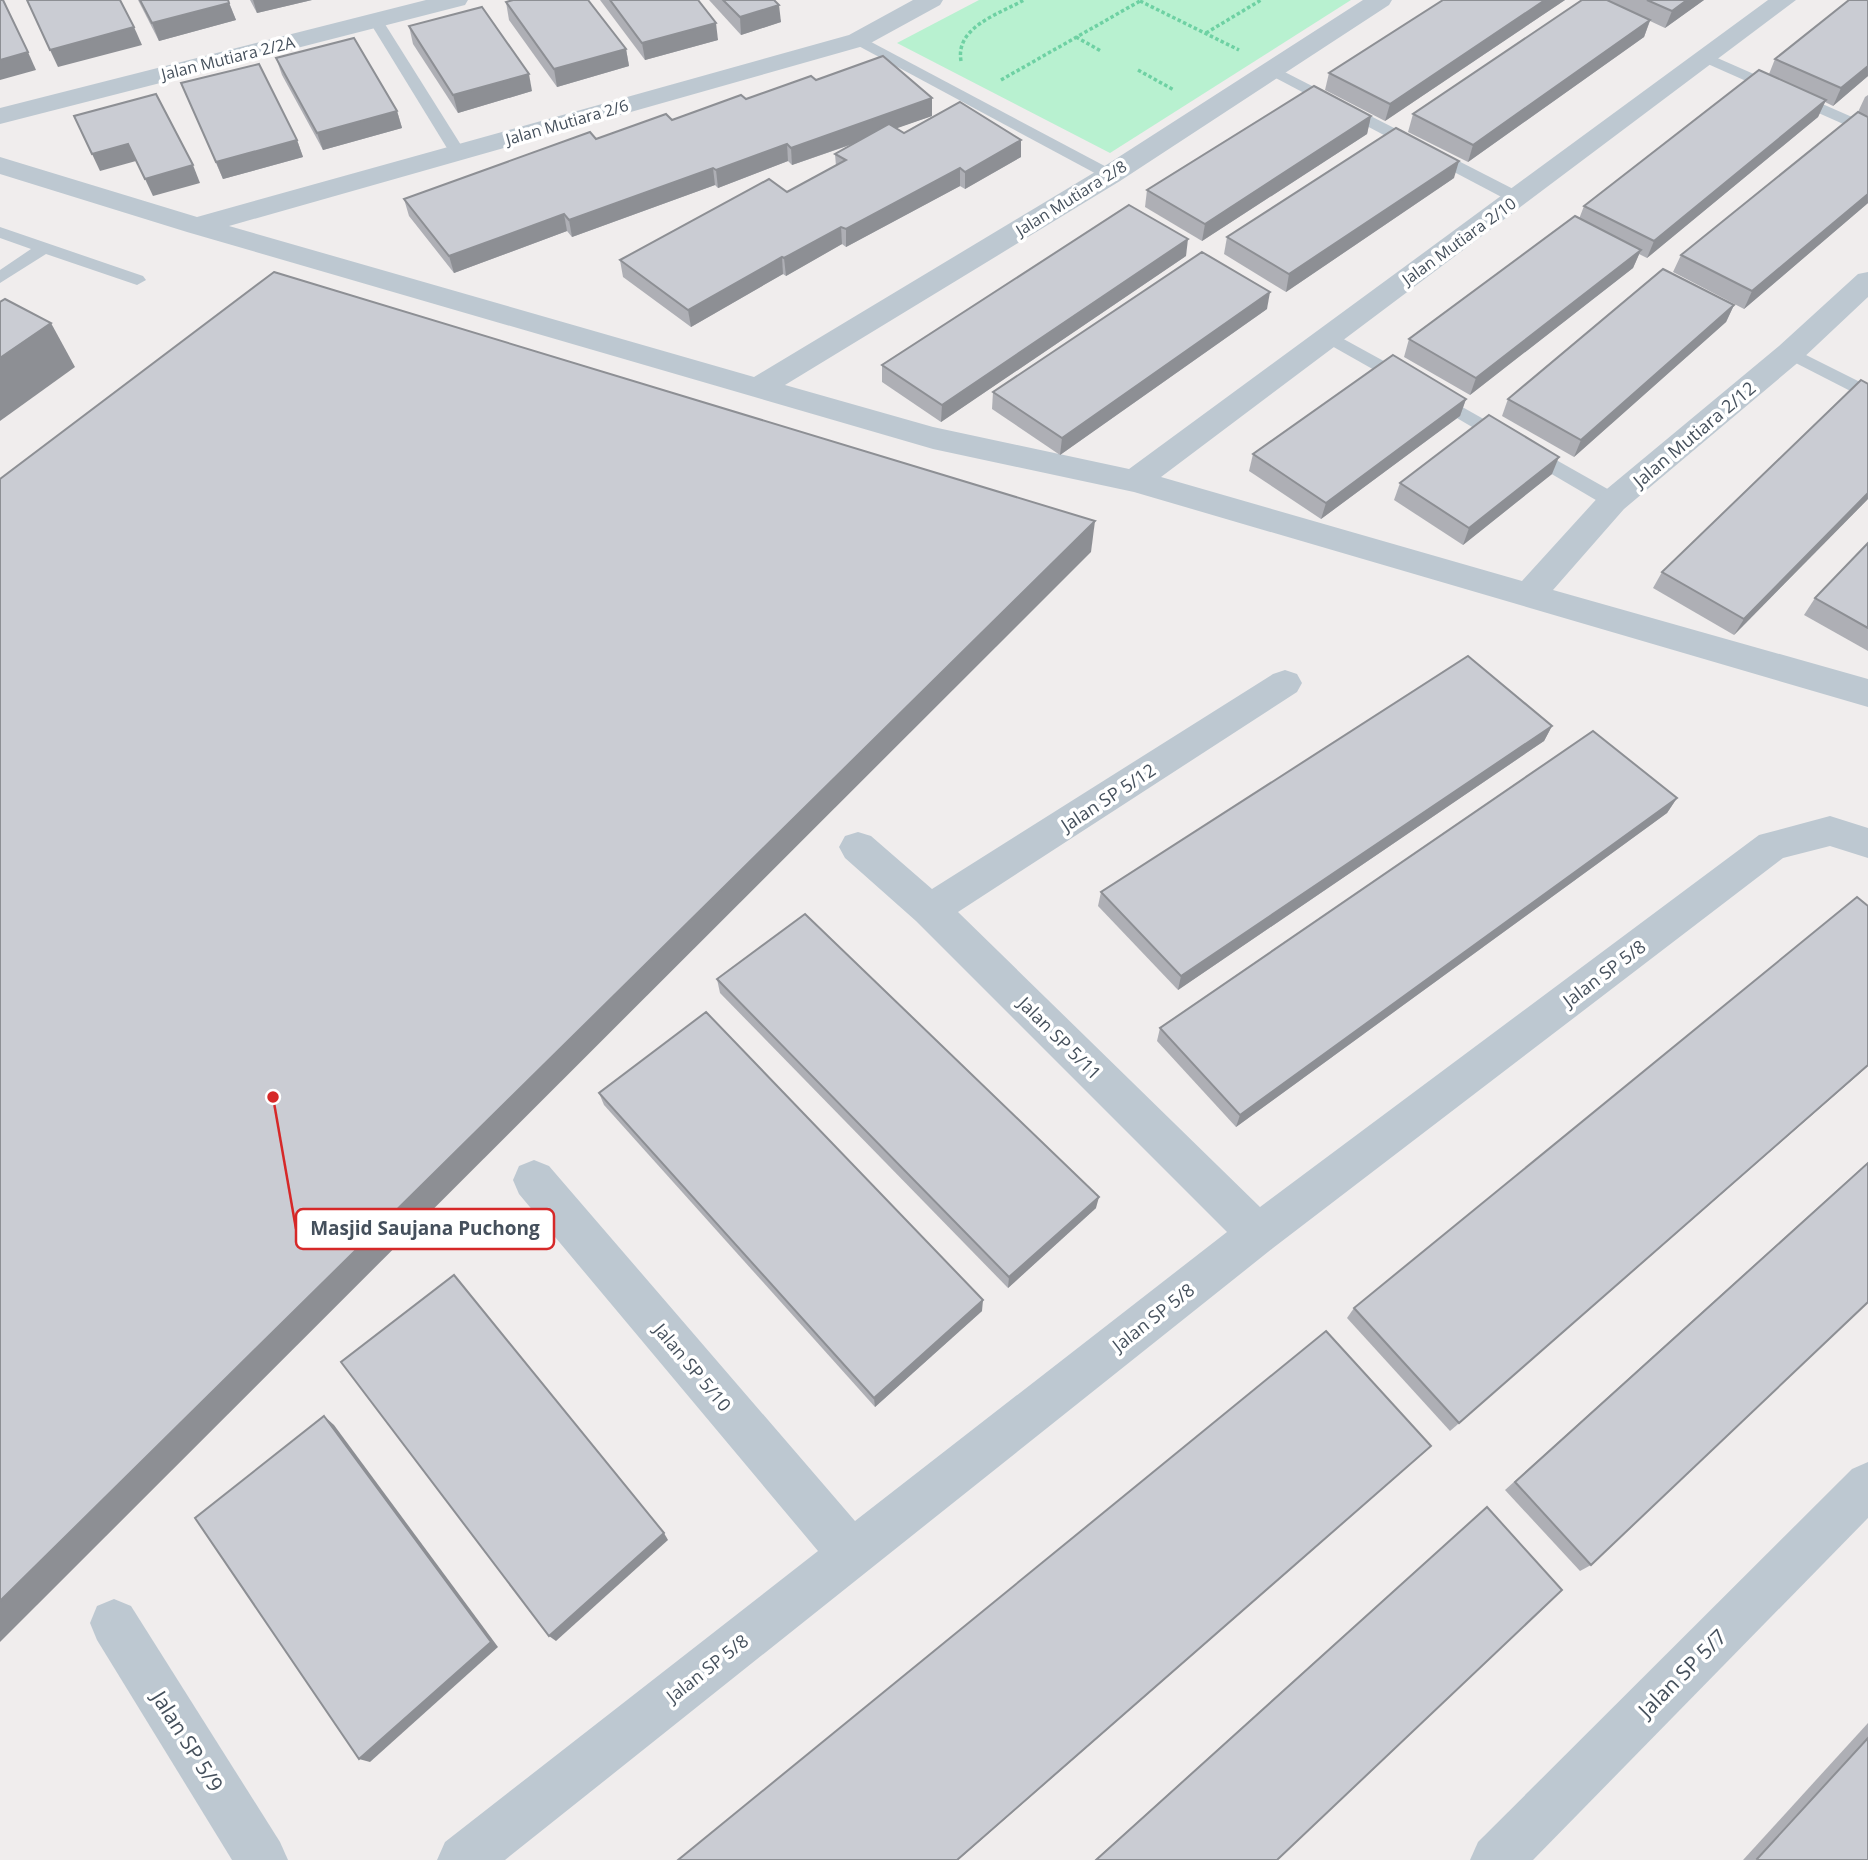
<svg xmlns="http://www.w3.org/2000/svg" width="1868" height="1860" viewBox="0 0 1868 1860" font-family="'Open Sans',sans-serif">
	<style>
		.green { fill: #b8f1d0 }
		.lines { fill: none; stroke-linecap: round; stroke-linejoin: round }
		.path { stroke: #6ed1a3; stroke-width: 3.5; stroke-dasharray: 3.5 2.5; stroke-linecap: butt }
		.lane { fill: #bdc8d1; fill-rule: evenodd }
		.street { fill: #bdc8d1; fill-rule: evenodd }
		.wall { fill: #aeafb5 }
		.shaded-wall { fill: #8d8f94 }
		.building { fill: #caccd3; stroke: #8d8f94; stroke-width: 2 }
		.labels { text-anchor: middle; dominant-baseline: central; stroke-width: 7; stroke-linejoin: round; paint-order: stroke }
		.far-street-label { font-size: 16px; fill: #45505c; stroke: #fff }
		.street-label { font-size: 18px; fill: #45505c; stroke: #fff }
		.near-street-label { font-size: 21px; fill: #45505c; stroke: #fff }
		.leader { fill: none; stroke: #d62828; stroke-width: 2.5 }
		.callout-dot { fill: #d62828; stroke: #fff; stroke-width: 2.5 }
		.callout { fill: #fff; stroke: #d62828; stroke-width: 2.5 }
		.callout-label { font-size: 19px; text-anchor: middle; font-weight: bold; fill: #45505c }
	</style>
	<rect width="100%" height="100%" fill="#f0eded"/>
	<path class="green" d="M979,0H1351L1110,153L897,43Z"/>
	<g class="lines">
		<g class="path">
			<path d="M1140,1L1239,50"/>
			<path d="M1206,33L1261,0"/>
			<path d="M1076,37L1101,51"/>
			<path d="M961,61C955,27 999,14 1024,0"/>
			<path d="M1138,70L1174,90"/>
			<path d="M1001,80L1140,1"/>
		</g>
		<g class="lane">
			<path d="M376,17L383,21L466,153L464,156H452L450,153L369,21Z"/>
			<path d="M858,35L1116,172L1118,175L1110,180L1104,178L853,43L850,40L853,37Z"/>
			<path d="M1706,53L1868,124V135L1701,61L1698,58L1701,55Z"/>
			<path d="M1273,66L1523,194L1525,198L1523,202H1511L1268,74L1265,71Z"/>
			<path d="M0,227L143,276L146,280L137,285L46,254L0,283V270L31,249L0,238Z"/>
			<path d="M1329,331L1411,376L1414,380L1405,386L1399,384L1323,341L1320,337Z"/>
			<path d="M1790,347L1868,386V400L1784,357L1781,353L1784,349Z"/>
			<path d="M1434,391L1620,496L1623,501L1620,506H1606L1428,401L1425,397Z"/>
		</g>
		<g class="street">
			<path d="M426,0H468L465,5L0,124V108Z"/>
			<path d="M913,0H943L940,5L867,45L229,226L754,377L1100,169L1363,0H1392L1389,5L1120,181L785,385L933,427L1129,469L1768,0H1796L1161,477L1522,581L1602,493L1779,346L1858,274L1868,272V297L1801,360L1624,509L1553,590L1868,679V707L1134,492L933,449L187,232L0,174V157L197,217L849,35Z"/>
			<path d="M1285,670L1297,674L1302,683L1297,692L958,912L1260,1207L1759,835L1830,816L1868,828V858L1830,846L1783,858L1273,1248L505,1860H437L445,1842L818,1551L519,1194L513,1180L519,1166L534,1160L549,1166L855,1521L1227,1232L916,921L845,858L839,847L845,836L858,832L871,836L932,889L1273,674Z"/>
			<path d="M1868,1462V1518L1533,1860H1470L1478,1842L1852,1469Z"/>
			<path d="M114,1599L131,1606L280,1842L288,1860H232L97,1640L90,1623L97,1606Z"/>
		</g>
	</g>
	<g class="wall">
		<path d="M138,0H228L236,20L159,41Z"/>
		<path d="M250,0H312L257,13Z"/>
		<path d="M600,0H698L718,40L645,60Z"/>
		<path d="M709,0H774L781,22L741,35Z"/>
		<path d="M1443,0H1565L1385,121L1325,90L1329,73Z"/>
		<path d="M1582,0H1704L1665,28L1650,21L1644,37L1468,162L1408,132L1413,114Z"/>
		<path d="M1868,0V76L1833,106L1825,102L1818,117L1647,258L1639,254L1633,268L1470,395L1404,357L1409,339L1579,219L1584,206L1769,74L1775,59Z"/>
		<path d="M506,2L626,49L629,66L557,87L509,20Z"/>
		<path d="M409,26L532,91L458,113L413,44Z"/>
		<path d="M276,58L397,111L402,128L323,150L282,75Z"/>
		<path d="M816,80L932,98V116L896,128L904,133L1021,157L965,189L960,186L846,247L842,244L786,276L783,274L691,327L623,277L620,260L787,192L836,166L835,154L853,144L792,165L788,161L718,188L715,185L572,237L567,231L454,273L409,216L404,199L596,139L672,120Z"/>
		<path d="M181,83L297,140L303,157L223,179Z"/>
		<path d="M1868,95V203L1744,309L1673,272L1681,255L1858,112L1865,97Z"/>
		<path d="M1371,116L1367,134L1202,241L1145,207L1147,190Z"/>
		<path d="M1454,178L1286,292L1224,254L1227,237Z"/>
		<path d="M1186,256L941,422L882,382V365Z"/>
		<path d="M1734,305L1726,322L1574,457L1502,416L1508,399Z"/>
		<path d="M1267,309L1060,455L992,409L993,392Z"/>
		<path d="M1466,399L1460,416L1321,519L1249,471L1253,454Z"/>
		<path d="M1552,474L1463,545L1394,500L1400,483Z"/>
		<path d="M1868,499L1734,635L1653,588L1662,572Z"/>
		<path d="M1868,543V651L1804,615L1815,598Z"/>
		<path d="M1552,726L1544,741L1178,990L1098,906L1101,892Z"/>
		<path d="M1677,798L1667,813L1236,1127L1157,1041L1160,1028Z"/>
		<path d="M717,979L1096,1208L1008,1288L720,993Z"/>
		<path d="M1868,1066L1450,1431L1347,1318L1354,1308Z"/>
		<path d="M599,1093L982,1311L875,1407L604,1105Z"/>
		<path d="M1868,1162V1302L1591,1565L1580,1571L1505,1490Z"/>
		<path d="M1487,1507L1277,1860H1095L1478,1515Z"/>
		<path d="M1868,1723V1860H1743Z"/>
	</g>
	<g class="shaded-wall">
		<path d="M253,0H312L257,13Z"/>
		<path d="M1545,0H1565L1385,121L1390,104Z"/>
		<path d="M1687,0H1704L1665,28L1672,11Z"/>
		<path d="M229,3L236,20L159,41L152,23Z"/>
		<path d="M779,5L781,22L741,35L740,17Z"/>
		<path d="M1650,20L1644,37L1468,162L1473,145Z"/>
		<path d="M716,23L718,40L645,60L642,43Z"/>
		<path d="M134,27L142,45L58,67L50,50Z"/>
		<path d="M626,49L629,66L557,87L554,69Z"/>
		<path d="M28,52L36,70L0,80V60Z"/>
		<path d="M1868,66V76L1833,106L1841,88Z"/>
		<path d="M529,74L532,91L458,113L453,95Z"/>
		<path d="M932,98V116L792,165L791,148Z"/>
		<path d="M1826,100L1818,117L1647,258L1654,241Z"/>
		<path d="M397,111L402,128L323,150L317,133Z"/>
		<path d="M1371,116L1367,134L1202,241L1205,224Z"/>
		<path d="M297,140L303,157L223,179L216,162Z"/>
		<path d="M1021,140V157L965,189V172Z"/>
		<path d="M128,144L136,161L100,171L92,154Z"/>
		<path d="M787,144L788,161L718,188L716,170Z"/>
		<path d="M1459,161L1454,178L1286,292L1289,274Z"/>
		<path d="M193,165L200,183L153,196L145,179Z"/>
		<path d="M713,168L715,185L572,237L569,220Z"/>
		<path d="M960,168V186L846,247V229Z"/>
		<path d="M1868,194V203L1744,309L1752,291Z"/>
		<path d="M564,214L567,231L454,273L449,256Z"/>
		<path d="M841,227L842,244L786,276L784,258Z"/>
		<path d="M1188,239L1186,256L941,422L942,405Z"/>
		<path d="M1641,250L1633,268L1470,395L1476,378Z"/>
		<path d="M782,257L783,274L691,327L688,310Z"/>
		<path d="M1270,292L1267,309L1060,455L1062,438Z"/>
		<path d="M1734,305L1726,322L1574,457L1581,440Z"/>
		<path d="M51,323L75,367L0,421V358Z"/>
		<path d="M1466,399L1460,416L1321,519L1326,503Z"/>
		<path d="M1559,457L1552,474L1463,545L1469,528Z"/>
		<path d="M1868,493V499L1734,635L1744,619Z"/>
		<path d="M1095,521L1091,552L0,1642V1601Z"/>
		<path d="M1552,726L1544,741L1178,990L1181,976Z"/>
		<path d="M1677,798L1667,813L1236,1127L1240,1115Z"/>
		<path d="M1868,1065V1066L1450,1431L1459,1423Z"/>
		<path d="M1099,1197L1096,1208L1008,1288L1009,1277Z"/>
		<path d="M983,1300L982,1311L875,1407L874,1398Z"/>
		<path d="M324,1416L334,1425L498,1647L370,1762L359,1759Z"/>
		<path d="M1431,1446L958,1860H957Z"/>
		<path d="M664,1533L668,1540L556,1641L549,1636Z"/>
	</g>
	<g class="building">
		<path d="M0,0H3L28,52L0,60Z"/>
		<path d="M27,0H120L134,27L50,50Z"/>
		<path d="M140,0H228L229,3L152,23Z"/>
		<path d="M513,0H588L626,49L554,69L506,2Z"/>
		<path d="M610,0H698L716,23L642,43Z"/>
		<path d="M723,0H774L779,5L740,17Z"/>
		<path d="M1443,0H1545L1390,104L1329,73Z"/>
		<path d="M1582,0H1607L1650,20L1473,145L1413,114Z"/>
		<path d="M1647,0H1687L1672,11Z"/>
		<path d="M1849,0H1868V66L1841,88L1775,59Z"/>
		<path d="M482,7L529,74L453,95L409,26Z"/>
		<path d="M354,38L397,111L317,133L276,58Z"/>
		<path d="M883,56L932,98L791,148L787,144L716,170L713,168L569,220L564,214L449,256L404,199L590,132L596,139L666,114L672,120L741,95L746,99L811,76L816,80Z"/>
		<path d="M259,64L297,140L216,162L181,83Z"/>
		<path d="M1759,70L1826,100L1654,241L1584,206Z"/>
		<path d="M1314,86L1371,116L1205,224L1147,190Z"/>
		<path d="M156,94L193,165L145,179L128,144L92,154L74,116Z"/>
		<path d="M960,102L1021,140L965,172L960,168L846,229L841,227L784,258L782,257L688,310L620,260L769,179L787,192L846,160L835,154L889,124L904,133Z"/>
		<path d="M1858,112L1868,117V194L1752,291L1681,255Z"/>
		<path d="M1396,128L1459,161L1289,274L1227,237Z"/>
		<path d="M1129,205L1188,239L942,405L882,365Z"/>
		<path d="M1575,216L1641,250L1476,378L1409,339Z"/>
		<path d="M1202,252L1270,292L1062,438L993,392Z"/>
		<path d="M1663,269L1734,305L1581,440L1508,399Z"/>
		<path d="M274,272L1095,521L0,1601V479Z"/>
		<path d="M5,299L51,323L0,358V302Z"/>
		<path d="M1393,355L1466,399L1326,503L1253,454Z"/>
		<path d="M1861,380L1868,384V493L1744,619L1662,572Z"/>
		<path d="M1489,415L1559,457L1469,528L1400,483Z"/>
		<path d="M1868,543V628L1815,598Z"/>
		<path d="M1468,656L1552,726L1181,976L1101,892Z"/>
		<path d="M1593,731L1677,798L1240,1115L1160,1028Z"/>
		<path d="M1857,897L1868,906V1065L1459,1423L1354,1308Z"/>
		<path d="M805,914L1099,1197L1009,1277L717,979Z"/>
		<path d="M706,1012L983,1300L874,1398L599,1093Z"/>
		<path d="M1868,1163V1302L1591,1565L1515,1482Z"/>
		<path d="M454,1275L664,1533L549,1636L341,1362Z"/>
		<path d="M1326,1331L1431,1446L957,1860H678Z"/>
		<path d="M324,1416L491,1642L359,1759L195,1518Z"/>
		<path d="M1487,1507L1562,1590L1277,1860H1096Z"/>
		<path d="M1868,1738V1860H1758L1757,1859Z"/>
	</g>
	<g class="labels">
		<g class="far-street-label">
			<text transform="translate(228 58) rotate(-14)">Jalan Mutiara 2/2A</text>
			<text transform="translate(567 122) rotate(-16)">Jalan Mutiara 2/6</text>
			<text transform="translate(1071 198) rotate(-32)">Jalan Mutiara 2/8</text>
			<text transform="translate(1459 241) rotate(-36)">Jalan Mutiara 2/10</text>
		</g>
		<g class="street-label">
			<text transform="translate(1694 434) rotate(-40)">Jalan Mutiara 2/12</text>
			<text transform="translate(1108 797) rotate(-33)">Jalan SP 5/12</text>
			<text transform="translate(1604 973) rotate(-37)">Jalan SP 5/8</text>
			<text transform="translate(1060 1038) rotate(45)">Jalan SP 5/11</text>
			<text transform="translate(1153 1317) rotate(-38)">Jalan SP 5/8</text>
			<text transform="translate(693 1367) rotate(50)">Jalan SP 5/10</text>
			<text transform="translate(707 1668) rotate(-38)">Jalan SP 5/8</text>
		</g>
		<g class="near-street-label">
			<text transform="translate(1682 1673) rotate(-45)">Jalan SP 5/7</text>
			<text transform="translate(188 1741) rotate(58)">Jalan SP 5/9</text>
		</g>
	</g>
	<path class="leader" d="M273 1097L296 1229"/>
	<circle class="callout-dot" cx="273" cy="1097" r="7"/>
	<rect class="callout" x="296" y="1209" width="258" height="40" rx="7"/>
	<g class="callout-label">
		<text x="425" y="1235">Masjid Saujana Puchong</text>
	</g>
</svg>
